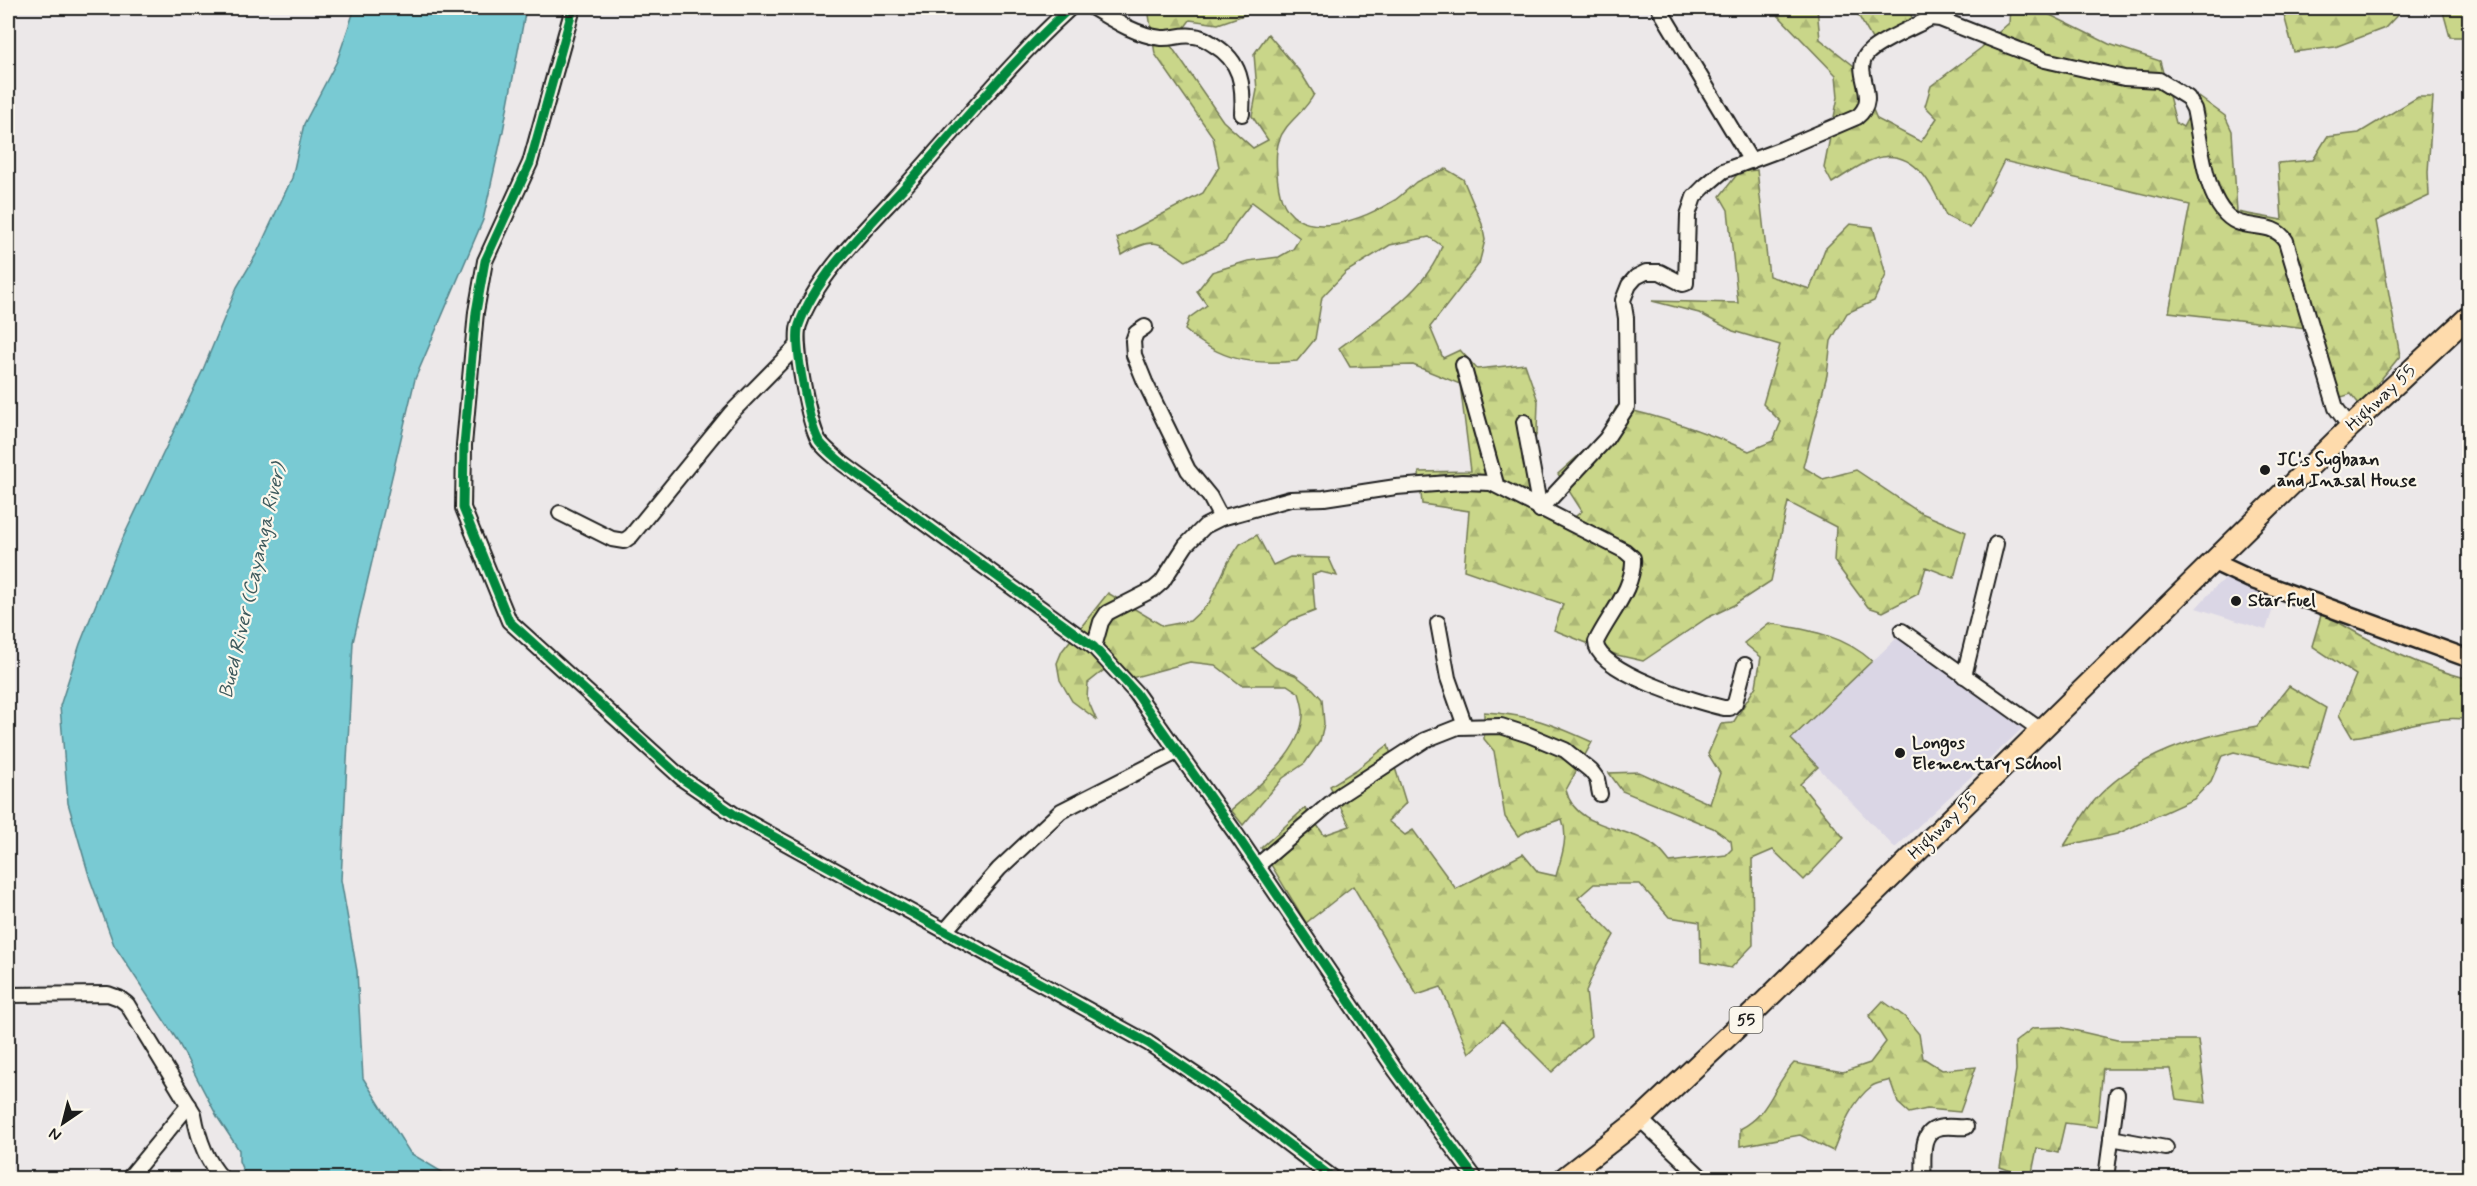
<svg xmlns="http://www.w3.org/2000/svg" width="2477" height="1186" viewBox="0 0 2477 1186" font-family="Mynerve,sans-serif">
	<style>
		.built { fill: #dad6e5 }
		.forest { fill: url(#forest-firs); stroke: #727952; stroke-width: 1.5 }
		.water { fill: #79cad3; stroke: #54848a; stroke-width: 1.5 }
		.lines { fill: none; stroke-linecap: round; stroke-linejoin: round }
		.minor-casing { stroke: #1c1c1c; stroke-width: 18 }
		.major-casing { stroke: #1c1c1c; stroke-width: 21 }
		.highway-casing { stroke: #1c1c1c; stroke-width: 24 }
		.minor { stroke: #fbf7ec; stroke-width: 14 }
		.major { stroke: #fedbac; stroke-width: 16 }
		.highway { stroke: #fedbac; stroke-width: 20 }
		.cycleway-casing { stroke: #fbf7ec; stroke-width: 13 }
		.cycleway { stroke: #00873e; stroke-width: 9 }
		.poi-dot { fill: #1c1c1c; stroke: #fbf7ec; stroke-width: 2 }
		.labels { text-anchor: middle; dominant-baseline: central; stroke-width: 4.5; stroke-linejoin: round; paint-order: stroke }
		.shield { fill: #fbf7ec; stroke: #5f5e5a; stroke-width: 1.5 }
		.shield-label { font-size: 16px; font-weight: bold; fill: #1c1c1c }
		.street-label { font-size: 18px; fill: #1c1c1c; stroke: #fbf7ec }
		.poi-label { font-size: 18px; font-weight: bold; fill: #1c1c1c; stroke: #fbf7ec; text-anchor: start }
		.water-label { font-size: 20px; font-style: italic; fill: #3d595c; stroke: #fbf7ec }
	</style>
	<defs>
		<pattern id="forest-firs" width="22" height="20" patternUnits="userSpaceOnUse" patternTransform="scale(1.5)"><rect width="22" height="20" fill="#c9d689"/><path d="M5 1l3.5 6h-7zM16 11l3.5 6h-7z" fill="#acb776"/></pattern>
	</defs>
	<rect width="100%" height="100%" fill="#ece8e9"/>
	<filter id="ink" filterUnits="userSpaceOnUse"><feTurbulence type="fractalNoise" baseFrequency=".0167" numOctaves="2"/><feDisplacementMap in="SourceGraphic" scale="12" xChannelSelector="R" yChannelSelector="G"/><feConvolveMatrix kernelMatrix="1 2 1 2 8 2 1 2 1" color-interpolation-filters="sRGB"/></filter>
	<g filter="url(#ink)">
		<g class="built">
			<path d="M2226,579L2277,596L2266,630L2196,608L2218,584Z"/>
			<path d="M1900,635L2025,726L1895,848L1791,739Z"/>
		</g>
		<g class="forest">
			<path d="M1148,8H1264L1218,24L1190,20L1171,46L1223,121L1253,148L1268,140L1252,116L1257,90L1254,54L1268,34L1301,73L1314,94C1305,113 1285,122 1279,141C1274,155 1277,187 1282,200C1300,245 1365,219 1395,200C1402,195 1409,188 1416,182C1425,177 1436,173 1446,169L1463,179L1482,224L1485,240L1479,264L1430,327L1443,358L1460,350L1477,369L1525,364L1538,401L1537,432L1525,472L1547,509L1571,520L1582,511L1558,474L1604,433L1616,407C1660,416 1708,433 1749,451L1773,441L1781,422L1763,404L1780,345L1733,331L1699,313L1652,301L1738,303L1728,210L1720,196L1739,172L1757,170L1769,276L1810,289L1825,249L1850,224L1873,227L1886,275L1874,301L1847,313L1831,341L1827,375L1803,467L1823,479L1856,470L1919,512L1966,532L1954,578L1926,567L1918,594L1883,612L1868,607L1834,561L1836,527L1788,502L1771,581L1734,605L1707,618L1643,661L1617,655L1554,630L1563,604L1464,570L1469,511L1422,504L1419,472L1471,471L1460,384L1413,365L1350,367L1339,348C1376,320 1426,292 1442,246L1429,237L1390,245L1346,272L1322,297L1315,339L1297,361C1251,365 1221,361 1185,330L1189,318L1207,305L1197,291L1212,272L1248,261L1279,257L1293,249L1300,238L1252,202L1235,224L1225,242L1186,261C1158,241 1153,236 1122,255L1117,238L1203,193L1219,167L1213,137L1155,54Z"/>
			<path d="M1794,8H1817L1820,39L1854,66L1877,119L1921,142L1937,118L1925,106L1931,86L1981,48L2009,23L2010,8H2036L2109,44L2160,61L2176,123L2183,127L2199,97L2225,116L2232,131L2237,212L2282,220L2278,163L2313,160L2327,137L2359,133L2418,97H2433L2428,172L2429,196L2376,221L2400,356L2360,405L2351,394L2328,401L2307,328L2169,312L2190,205L2004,161L1970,228L1946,216C1934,189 1918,152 1882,157C1865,160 1847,174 1832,183L1824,168L1838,97L1836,75L1773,10Z"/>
			<path d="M1854,8H1909L1912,18L1879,51Z"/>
			<path d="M2282,8H2404L2385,28L2335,47L2294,52Z"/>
			<path d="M2442,8H2469V37H2450Z"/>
			<path d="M1257,535L1273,565L1290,557L1329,558L1337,576L1321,572L1312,575L1315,611L1292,620L1253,649L1275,667L1295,675L1313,689L1322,699L1324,724L1320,741L1305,763L1283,778L1243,825L1231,810C1256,788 1301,753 1303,716C1304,709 1301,700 1299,693L1287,685H1241L1215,665L1190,662L1117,682L1108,667L1088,683L1087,698L1096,719L1072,701L1060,680L1057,663L1062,651L1108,593L1163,626L1190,621L1209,603L1228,562L1240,544Z"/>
			<path d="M2322,612C2367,641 2417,666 2469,679V720C2433,713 2390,733 2352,737L2339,715L2356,675L2312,646Z"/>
			<path d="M1769,623C1808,630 1842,634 1872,661L1791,739L1818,767L1800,784L1844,838L1804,880L1773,850L1752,859L1753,945L1731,968L1701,962L1700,922L1669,917L1640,884H1594L1578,898L1614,935L1597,965L1586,991L1591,1036L1552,1072L1502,1022L1469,1053L1441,987L1417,995L1353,886L1306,923L1261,848L1305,808L1324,835L1350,826L1330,786L1356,770L1388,745L1406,803L1388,821L1405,835L1413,830L1456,889L1523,854L1538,872L1556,876C1561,858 1569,838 1562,819L1529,830L1518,836L1505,817L1494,751L1484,739V712C1531,715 1550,723 1592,742L1566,790C1575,829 1627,826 1653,845C1660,849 1665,856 1670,862L1726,855L1732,849L1731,841L1713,828L1622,791L1609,773L1639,772L1710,804L1720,773L1708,754L1721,724L1733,723L1756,686L1761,657L1744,643Z"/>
			<path d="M2289,686L2326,708L2308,769L2234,752L2222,756L2211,781L2194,799L2117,834L2064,846C2074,831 2083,813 2095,800C2136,754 2199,736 2257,726Z"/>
			<path d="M1883,1001L1905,1017L1919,1034L1923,1058L1942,1070L1976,1067L1960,1112L1927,1109L1909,1113L1898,1103L1890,1080C1885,1082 1877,1083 1872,1086C1852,1101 1842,1128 1833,1151L1800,1135L1740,1146V1129C1770,1114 1772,1087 1794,1063L1843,1072L1870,1063L1886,1042L1869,1016Z"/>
			<path d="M2060,1027L2117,1040H2198L2206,1103L2176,1099L2170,1069H2103L2097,1127L2065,1123L2058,1153L2037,1148L2031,1178L2000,1167L2016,1070L2015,1042L2033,1028Z"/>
		</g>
		<path class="water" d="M355,8H526L503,131L483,220L415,379L353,642L341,880L357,971L363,1078L410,1153L452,1178H246L239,1161V1150L218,1118L177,1040L114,945L90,879L68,803L60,706L80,644L120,544L202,372L237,287L256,255L292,178L304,124L337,61Z"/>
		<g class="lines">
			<g class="minor-casing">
				<g id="minor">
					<path d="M573,8L530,163L485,261L476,312L464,445L463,508L509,621L684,780L735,815L1148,1043L1209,1084L1333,1178"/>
					<path d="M1070,8C1015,58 968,116 918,172C880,216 818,270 799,325C793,343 809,424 819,441C825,449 834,456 842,463L1094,647L1136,693L1236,834L1396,1071L1475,1178"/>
					<path d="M1093,8C1113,20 1136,35 1161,38C1171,39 1182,34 1193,36C1201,36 1208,41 1214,45C1241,61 1244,85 1242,114"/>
					<path d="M1659,8L1751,161"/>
					<path d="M1145,327L1136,333L1133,341L1134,355L1145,382L1188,470L1210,497L1221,518"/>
					<path d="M1463,365L1496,484"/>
					<path d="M1524,422L1540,510"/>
					<path d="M1540,510L1606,439L1627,407L1626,318L1623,300L1629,285L1636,277L1646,272H1660L1683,284L1686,283L1688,215L1694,197L1704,187L1723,171L1782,149L1857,117C1882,97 1850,72 1868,53C1878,42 1916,26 1931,18L1940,19L2045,60L2124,78L2159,80L2188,98L2194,109C2201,139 2204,208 2237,222C2254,229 2275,223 2286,241L2336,408L2350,427"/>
					<path d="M560,513L612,539L624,541L631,536L731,413L797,346"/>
					<path d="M1438,623L1448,678L1465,726"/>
					<path d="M1902,631L2042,731"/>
					<path d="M1094,647L1101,622L1107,613L1154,589L1162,582L1186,545L1205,526L1221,518L1290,499L1324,498L1396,487L1462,482L1491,483L1625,551L1633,558C1635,588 1608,616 1596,642C1595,671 1699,703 1724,708H1730L1735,703L1745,665"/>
					<path d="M1964,676L1996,544"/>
					<path d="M1257,866L1340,795L1425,740L1458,727L1501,726L1529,735L1565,750L1591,771L1597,779L1600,794"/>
					<path d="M945,931L999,869L1061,811L1177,752"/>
					<path d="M8,995L108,994L119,998L127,1004L194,1114C198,1137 206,1161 222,1178"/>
					<path d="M1640,1119L1702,1178"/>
					<path d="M2111,1138L2166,1148"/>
					<path d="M129,1178L189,1105"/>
					<path d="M1923,1178C1925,1163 1918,1133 1938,1128C1946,1125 1958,1128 1966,1127"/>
					<path d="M2106,1178L2117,1094"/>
				</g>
			</g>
			<g class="major-casing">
				<path id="major" d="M2214,562L2250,579L2470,659"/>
			</g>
			<g class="highway-casing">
				<path id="highway" d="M1564,1178L1640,1119L1757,1009L2350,427L2470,315"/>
			</g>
			<use href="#minor" class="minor"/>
			<use href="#major" class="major"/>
			<use href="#highway" class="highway"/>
			<g class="cycleway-casing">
				<g id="cycleway">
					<path d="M573,8L530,163L485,261L476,312L464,445L463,508L509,621L684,780L735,815L1148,1043L1209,1084L1333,1178"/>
					<path d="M1070,8C1015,58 968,116 918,172C880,216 818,270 799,325C793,343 809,424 819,441C825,449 834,456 842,463L1094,647L1136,693L1236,834L1396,1071L1475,1178"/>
				</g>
			</g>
			<use href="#cycleway" class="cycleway"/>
		</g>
	</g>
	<g class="poi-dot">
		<circle cx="2265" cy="470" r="6"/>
		<circle cx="2236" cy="601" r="6"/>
		<circle cx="1900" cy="753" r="6"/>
	</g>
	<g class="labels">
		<rect class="shield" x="1729.5" y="1007" width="33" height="26" rx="4.5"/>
		<g class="shield-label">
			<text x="1746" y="1020">55</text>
		</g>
		<g class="street-label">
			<text transform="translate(2381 398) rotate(-43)">Highway 55</text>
			<text transform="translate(1943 826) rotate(-44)">Highway 55</text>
		</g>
		<g class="poi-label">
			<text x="2277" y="460">JC's Sugbaan<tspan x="2277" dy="21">and Inasal House</tspan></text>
			<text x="2248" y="601">Star Fuel</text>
			<text x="1912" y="743">Longos<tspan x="1912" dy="21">Elementary School</tspan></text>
		</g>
		<g class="water-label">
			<text transform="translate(253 581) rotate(-77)">Bued River (Cayanga River)</text>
		</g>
	</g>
	<rect width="2477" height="1186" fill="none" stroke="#fbf7ec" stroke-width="30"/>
	<rect x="15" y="15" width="2447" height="1156" fill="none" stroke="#1c1c1c" stroke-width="2" filter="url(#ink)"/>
	<g transform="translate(63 1123) rotate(215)" stroke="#fbf7ec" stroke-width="4.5" paint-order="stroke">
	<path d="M0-4.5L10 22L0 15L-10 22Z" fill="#1c1c1c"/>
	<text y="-9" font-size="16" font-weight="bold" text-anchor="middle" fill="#1c1c1c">N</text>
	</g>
</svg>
